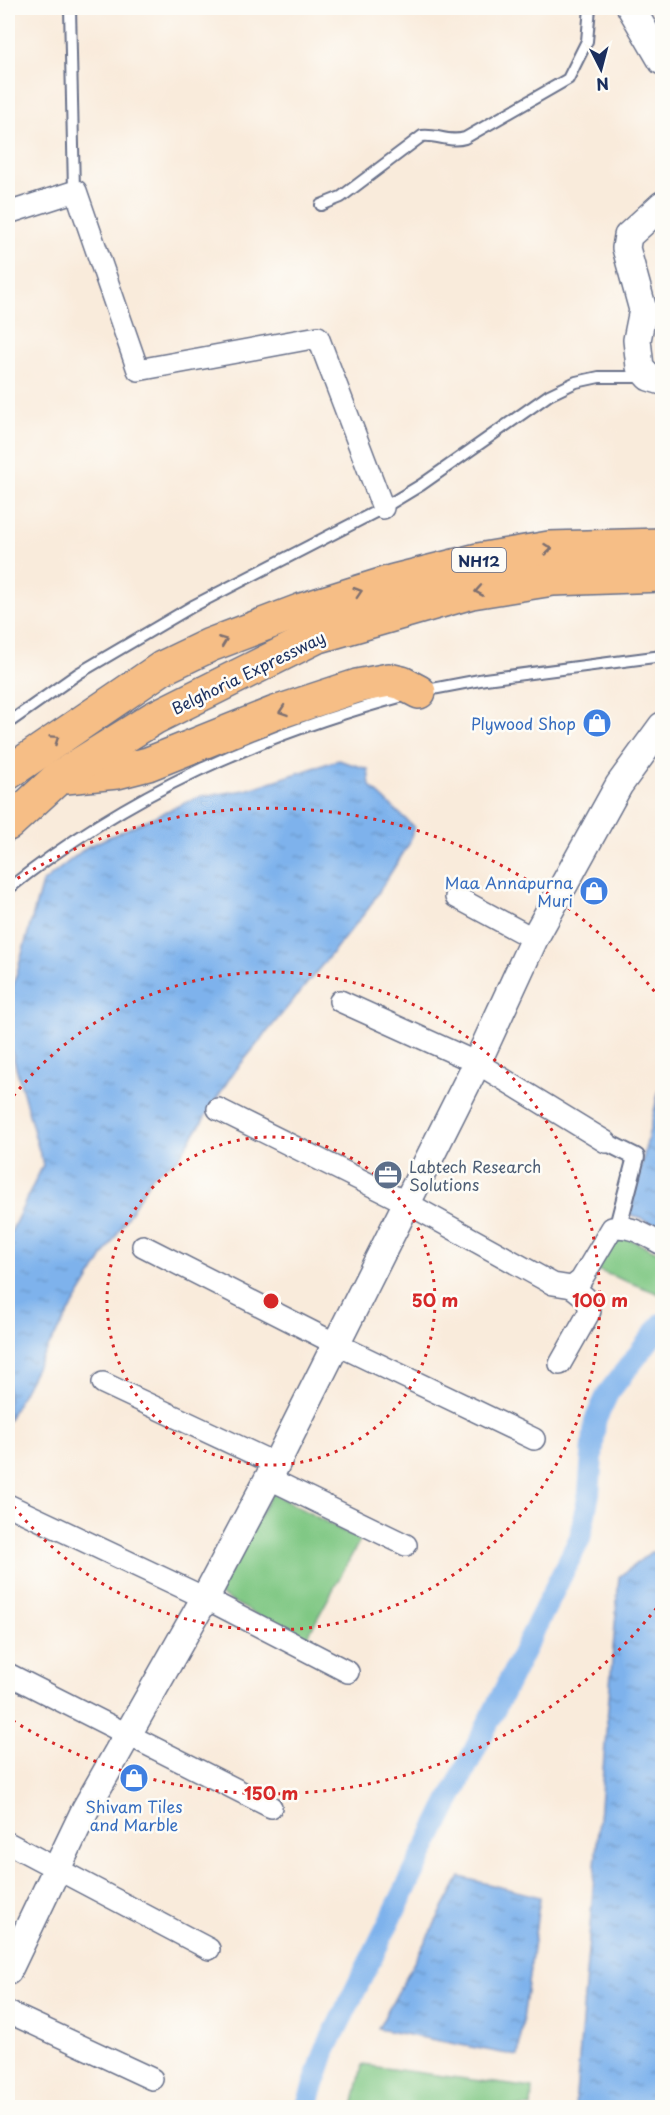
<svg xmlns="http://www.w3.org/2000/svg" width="670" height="2115" viewBox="0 0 670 2115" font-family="'Playpen Sans',sans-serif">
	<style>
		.green { fill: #80c884; stroke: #4e7c71; stroke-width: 1.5 }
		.water { fill: url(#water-ripples); stroke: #4c70a5; stroke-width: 1.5 }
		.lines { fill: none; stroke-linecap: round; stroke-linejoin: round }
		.canal { stroke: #7eb2ec; stroke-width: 22 }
		.service-casing { stroke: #69718a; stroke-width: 14 }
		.pedestrian-casing { stroke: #69718a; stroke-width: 20 }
		.minor-casing { stroke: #69718a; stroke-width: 24 }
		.tertiary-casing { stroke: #69718a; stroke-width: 30 }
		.motorway-casing { stroke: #69718a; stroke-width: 36 }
		.service { stroke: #fff; stroke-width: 10 }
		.pedestrian { stroke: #fff; stroke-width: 16 }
		.minor { stroke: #fff; stroke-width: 21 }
		.tertiary { stroke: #fff; stroke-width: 27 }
		.motorway { stroke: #f6be86; stroke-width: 33 }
		.oneway { stroke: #7e6f70 }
		.ring { fill: none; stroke: #d62828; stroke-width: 3; stroke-dasharray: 3 6 }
		.labels { text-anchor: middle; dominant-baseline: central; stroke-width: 5; stroke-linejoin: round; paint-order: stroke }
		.shield { fill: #fdfcf7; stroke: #5f6c8c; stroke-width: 1.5 }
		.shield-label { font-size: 15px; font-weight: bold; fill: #1b2f5e }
		.street-label { font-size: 16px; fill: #1b2f5e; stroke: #fdfcf7 }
		.shop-label { font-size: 16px; fill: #366cbe; stroke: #fdfcf7; text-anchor: end }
		.service-label { font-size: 16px; fill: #4e5e75; stroke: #fdfcf7; text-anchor: start }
		.centre { fill: #d62828; stroke: #fdfcf7; stroke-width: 3 }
		.ring-label { font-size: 18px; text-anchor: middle; font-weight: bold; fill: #d62828; stroke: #fdfcf7; stroke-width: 5; stroke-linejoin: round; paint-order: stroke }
	</style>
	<defs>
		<pattern id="water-ripples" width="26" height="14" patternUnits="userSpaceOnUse" patternTransform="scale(1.5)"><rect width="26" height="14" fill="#7eb2ec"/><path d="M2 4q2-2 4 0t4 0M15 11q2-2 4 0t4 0" fill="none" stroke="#6691c2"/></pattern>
	</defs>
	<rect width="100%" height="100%" fill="#fdfcf7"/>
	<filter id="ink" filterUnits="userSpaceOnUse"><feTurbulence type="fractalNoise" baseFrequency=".0167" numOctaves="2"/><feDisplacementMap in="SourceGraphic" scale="12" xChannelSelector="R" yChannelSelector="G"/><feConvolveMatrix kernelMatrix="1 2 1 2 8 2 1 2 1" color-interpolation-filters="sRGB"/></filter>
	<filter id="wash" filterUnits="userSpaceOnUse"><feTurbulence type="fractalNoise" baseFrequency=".008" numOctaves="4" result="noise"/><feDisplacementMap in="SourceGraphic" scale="24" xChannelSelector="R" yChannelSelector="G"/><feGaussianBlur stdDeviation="1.35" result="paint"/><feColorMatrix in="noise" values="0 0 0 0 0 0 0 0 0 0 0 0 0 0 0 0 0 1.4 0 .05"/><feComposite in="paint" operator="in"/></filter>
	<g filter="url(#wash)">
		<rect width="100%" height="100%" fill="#f9ebdb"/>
		<g class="green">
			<path d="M618,1234L662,1254V1295L594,1269Z"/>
			<path d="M272,1493L360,1540L305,1641L218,1594Z"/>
			<path d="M362,2065L532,2088L531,2107H353Z"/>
		</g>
		<g class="water">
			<path d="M338,760L368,769L370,786L414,827L409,844L368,909L231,1076L178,1159L153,1175L40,1360L8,1421V1238L43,1165L8,1038V1004L42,883L87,847L198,797L246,790Z"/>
			<path d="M662,1078V1228L630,1214Z"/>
			<path d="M651,1552L662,1554V2107H575L619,1577Z"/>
			<path d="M460,1877L540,1897L518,2056L378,2029Z"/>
		</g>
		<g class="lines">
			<path class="canal" d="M306,2108L326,2049L580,1538L589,1493L595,1421L608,1393L662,1324"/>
		</g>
	</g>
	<g filter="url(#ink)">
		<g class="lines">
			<g class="service-casing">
				<g id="service">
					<path d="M70,8L74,191"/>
					<path d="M321,205L341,197L422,136C437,134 449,143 465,138L568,79L587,41L590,8"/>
					<path d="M422,691L485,679L662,656"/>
					<path d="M8,723L79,673L193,606L383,508L421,485L549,395L576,382L599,377H642"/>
					<path d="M8,889C128,793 259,735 407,695"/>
				</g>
			</g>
			<g class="pedestrian-casing">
				<path id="pedestrian" d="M606,1142L636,1157L618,1226"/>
			</g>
			<g class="minor-casing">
				<g id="minor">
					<path d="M8,213L76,191L138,370L318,337L383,508"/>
					<path d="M456,897L534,939"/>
					<path d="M340,1001L477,1063L606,1142"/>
					<path d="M218,1109L407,1203L553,1284L572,1287L581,1280L612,1228C630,1224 646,1236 662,1244"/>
					<path d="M143,1246L336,1344L534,1439"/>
					<path d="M560,1364L590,1311L586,1298L572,1287"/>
					<path d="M103,1383L276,1464"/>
					<path d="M268,1478L406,1545"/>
					<path d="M8,1505L205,1598L348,1672"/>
					<path d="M8,1674L271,1807"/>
					<path d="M8,1843L209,1949"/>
					<path d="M8,2012L152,2079"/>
				</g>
			</g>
			<g class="tertiary-casing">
				<g id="tertiary">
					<path d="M631,8L662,61"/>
					<path d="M662,205L628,236L626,248L643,310L637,340L640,367L649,377L662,381"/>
					<path d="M8,1971L85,1810L205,1598L276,1464L477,1063L534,939L619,785L662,726"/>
				</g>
			</g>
			<g class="motorway-casing">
				<g id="motorway">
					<path d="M8,773L162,668L210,645L302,610L394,581L478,560L549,548L662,545"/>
					<path d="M66,777L117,772L148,764L275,713L357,686L389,680L402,683L419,692"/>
					<path d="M8,824L58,778L154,718L316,637L472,592L553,579L662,575"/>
				</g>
			</g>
			<use href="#service" class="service"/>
			<use href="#pedestrian" class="pedestrian"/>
			<use href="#minor" class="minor"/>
			<use href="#tertiary" class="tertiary"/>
			<use href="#motorway" class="motorway"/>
		</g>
		<defs><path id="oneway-chevron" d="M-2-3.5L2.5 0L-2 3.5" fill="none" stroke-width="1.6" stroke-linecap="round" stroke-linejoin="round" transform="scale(1.5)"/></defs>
		<g class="oneway">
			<use href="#oneway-chevron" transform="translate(548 549) rotate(-6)"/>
			<use href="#oneway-chevron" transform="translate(479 591) rotate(170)"/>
			<use href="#oneway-chevron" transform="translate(358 592) rotate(-18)"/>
			<use href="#oneway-chevron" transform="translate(223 641) rotate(-21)"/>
			<use href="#oneway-chevron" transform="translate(283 711) rotate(161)"/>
			<use href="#oneway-chevron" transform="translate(55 739) rotate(-34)"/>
		</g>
	</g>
	<g class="ring">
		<circle cx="271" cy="1301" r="164"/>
		<path d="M8 1103A329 329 0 1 1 8 1499"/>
		<path d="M662 1601A493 493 0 0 1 10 1719M10 883A493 493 0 0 1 662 1001"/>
	</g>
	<defs>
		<g id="shop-disc" transform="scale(1.5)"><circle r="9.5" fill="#3f7fe0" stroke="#fdfcf7"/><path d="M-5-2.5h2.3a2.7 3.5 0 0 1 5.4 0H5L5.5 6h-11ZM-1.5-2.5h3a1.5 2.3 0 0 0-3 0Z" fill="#fff"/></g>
		<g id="office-disc" transform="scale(1.5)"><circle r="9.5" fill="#5c6f8a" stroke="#fdfcf7"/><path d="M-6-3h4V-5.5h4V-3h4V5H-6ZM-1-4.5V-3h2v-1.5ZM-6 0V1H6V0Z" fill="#fff"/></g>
	</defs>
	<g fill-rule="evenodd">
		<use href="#shop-disc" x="597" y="723"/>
		<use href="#shop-disc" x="594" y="891"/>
		<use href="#office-disc" x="388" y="1175"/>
		<use href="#shop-disc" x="134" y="1778"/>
	</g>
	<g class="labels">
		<rect class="shield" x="452" y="548" width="54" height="24" rx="4.5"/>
		<g class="shield-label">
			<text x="479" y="560">NH12</text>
		</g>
		<g class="street-label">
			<text transform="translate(248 672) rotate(-26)">Belghoria Expressway</text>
		</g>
		<g class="shop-label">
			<text x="576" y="723">Plywood Shop</text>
			<text x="573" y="882">Maa Annapurna<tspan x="573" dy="18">Muri</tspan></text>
			<text x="134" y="1806" text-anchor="middle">Shivam Tiles<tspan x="134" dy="18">and Marble</tspan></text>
		</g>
		<g class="service-label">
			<text x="409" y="1166">Labtech Research<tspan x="409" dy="18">Solutions</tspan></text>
		</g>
	</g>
	<circle cx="271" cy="1301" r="9" class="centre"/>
	<g class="ring-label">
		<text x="435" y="1307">50 m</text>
		<text x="600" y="1307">100 m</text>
		<text x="271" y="1800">150 m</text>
	</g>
	<rect width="670" height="2115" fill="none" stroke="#fdfcf7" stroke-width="30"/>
	<g transform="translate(601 69) rotate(174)" stroke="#fdfcf7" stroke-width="4.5" paint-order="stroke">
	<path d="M0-4.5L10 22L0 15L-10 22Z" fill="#1b2f5e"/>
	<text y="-9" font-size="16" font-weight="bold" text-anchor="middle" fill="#1b2f5e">N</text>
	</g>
</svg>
